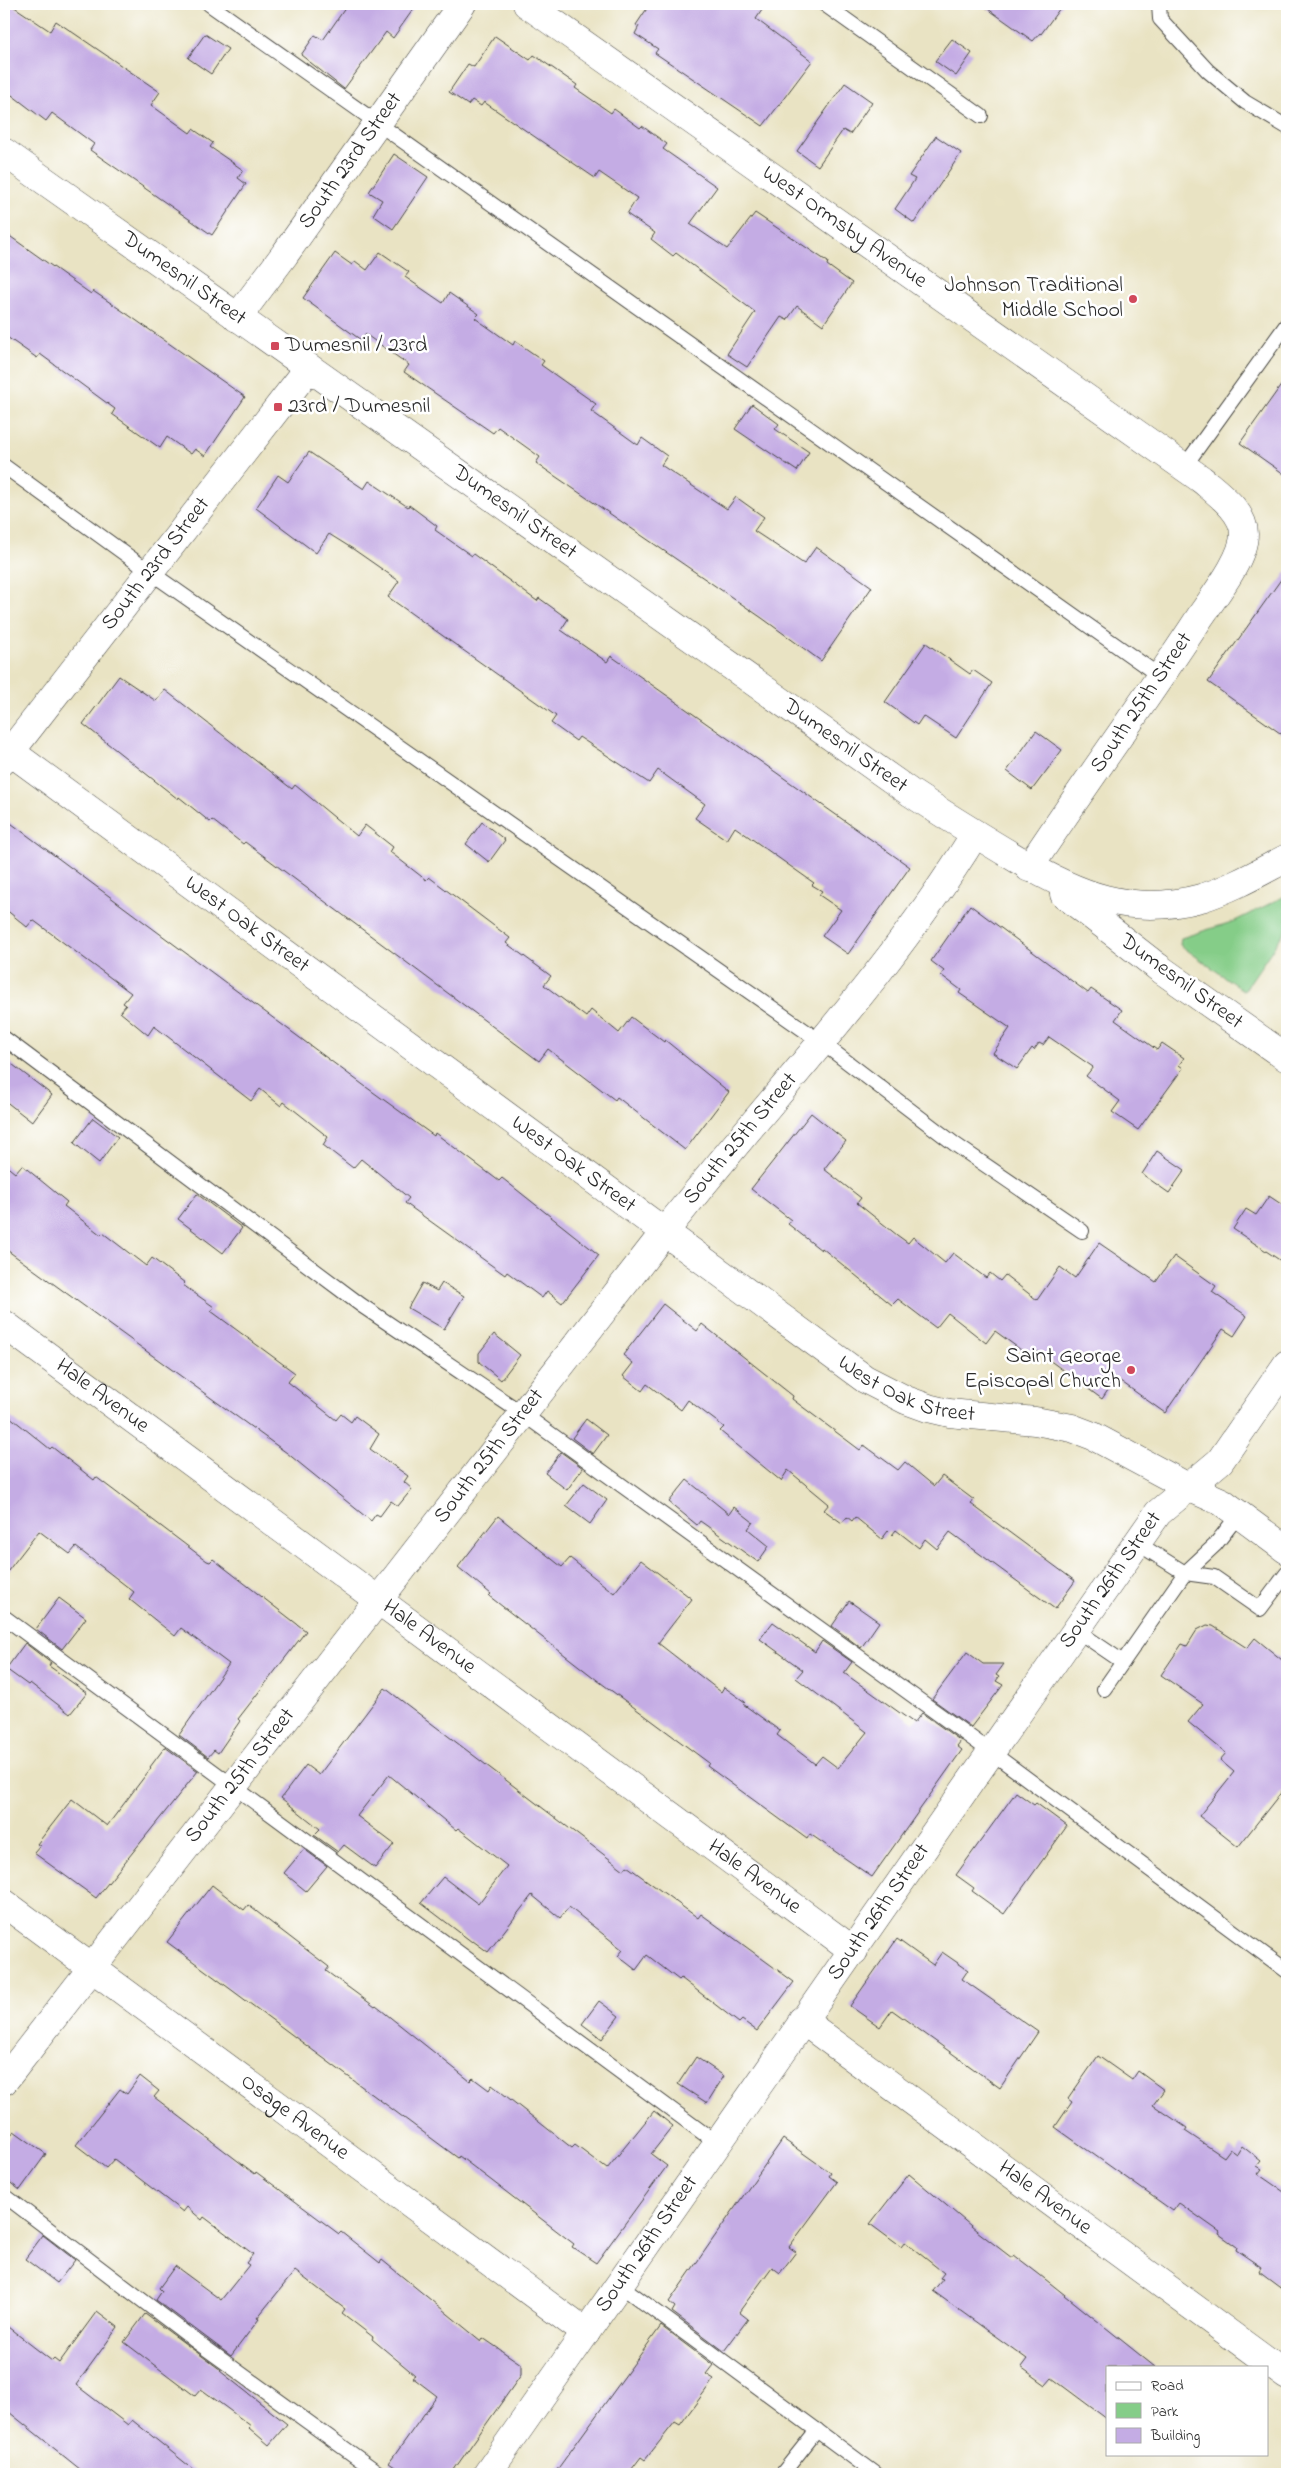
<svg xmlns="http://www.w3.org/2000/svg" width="1291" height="2478" viewBox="0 0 1291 2478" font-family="'Indie Flower',sans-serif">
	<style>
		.green { fill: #85cd88; stroke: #587c5a }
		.building { fill: #c4ace4 }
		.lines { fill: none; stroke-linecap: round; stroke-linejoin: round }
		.service-casing { stroke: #484742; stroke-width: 16 }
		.minor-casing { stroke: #484742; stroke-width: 29 }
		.tertiary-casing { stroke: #484742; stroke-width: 29 }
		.secondary-casing { stroke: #484742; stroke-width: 29 }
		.service { stroke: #fff; stroke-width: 14 }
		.minor { stroke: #fff; stroke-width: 28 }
		.tertiary { stroke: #fff; stroke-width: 28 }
		.secondary { stroke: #fff; stroke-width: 28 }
		.poi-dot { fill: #d1495b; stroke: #fff; stroke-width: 2 }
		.labels { text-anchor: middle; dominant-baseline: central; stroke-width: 5; stroke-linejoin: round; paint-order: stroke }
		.street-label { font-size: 22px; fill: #2b2b2b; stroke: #fff }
		.poi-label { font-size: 22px; fill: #2b2b2b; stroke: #fff; text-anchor: end }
	</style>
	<rect width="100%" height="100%" fill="#fff"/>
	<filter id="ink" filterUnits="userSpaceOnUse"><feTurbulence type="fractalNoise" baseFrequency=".02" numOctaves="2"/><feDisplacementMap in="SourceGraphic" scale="10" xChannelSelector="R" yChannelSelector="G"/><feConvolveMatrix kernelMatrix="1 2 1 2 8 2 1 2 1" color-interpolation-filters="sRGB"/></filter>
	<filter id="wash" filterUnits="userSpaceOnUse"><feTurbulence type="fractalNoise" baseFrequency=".0096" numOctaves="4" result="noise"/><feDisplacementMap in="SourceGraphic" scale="20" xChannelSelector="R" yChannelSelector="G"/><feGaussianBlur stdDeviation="1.12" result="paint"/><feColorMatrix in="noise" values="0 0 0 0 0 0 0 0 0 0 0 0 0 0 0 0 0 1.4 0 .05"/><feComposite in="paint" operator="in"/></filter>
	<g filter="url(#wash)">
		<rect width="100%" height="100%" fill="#e9e3c3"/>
		<path class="green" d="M1287,895V928L1244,991L1180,945L1181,938L1235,921Z"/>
		<g id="blocks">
			<g class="building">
				<path d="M4,4H10L50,31L56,21L160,92L151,105L190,133L193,129L213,143L210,147L243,170L238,178L246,184L212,235L90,150L94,144L52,113L46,121L4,89Z"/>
				<path d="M348,4H417L393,38L386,32L344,89L301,55L315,35L323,40Z"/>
				<path d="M650,4H766L756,19L812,61L763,126L655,53L658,49L635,34L639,26L636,25Z"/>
				<path d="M981,4H1063L1041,34L1040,33L1033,41Z"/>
				<path d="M205,34L228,49L211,74L188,58Z"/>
				<path d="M495,36L530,60L534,55L577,85L575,88L611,113L614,109L640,128L642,126L667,144L663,149L717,187L690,224L727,249L755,213L828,262L827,265L852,283L823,325L797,306L787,320L781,317L747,367L727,354L755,312L676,253L673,256L651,239L655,233L627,214L637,198L599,172L595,178L484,102L481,106L472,100L468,105L449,92L468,64L474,67Z"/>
				<path d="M952,39L972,53L956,76L935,61Z"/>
				<path d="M845,83L872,102L850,134L843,130L818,166L797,151Z"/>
				<path d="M936,136L961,153L914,223L895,209L915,179L909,176Z"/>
				<path d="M394,154L428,177L393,229L373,215L382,200L369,192Z"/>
				<path d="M4,232L91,294L93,291L130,316L245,397L205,456L195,449L191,454L167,437L160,448L112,414L115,409L40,354L37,358L4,335Z"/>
				<path d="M380,252L409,272L405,277L443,303L449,293L479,314L475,318L513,345L515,341L544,361L541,365L596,404L591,411L638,445L642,438L667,456L661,465L727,509L736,497L764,517L754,531L804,564L816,547L872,587L821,661L762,618L536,463L540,457L498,427L493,433L404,372L409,365L365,334L361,340L303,298L335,253L352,265L355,261L367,270Z"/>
				<path d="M1287,377V476L1240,443Z"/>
				<path d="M752,404L779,424L775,429L809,452L797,471L735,429Z"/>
				<path d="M309,452L364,489L369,481L408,507L409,505L437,526L435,530L472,556L473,554L537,601L539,598L568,619L561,630L607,662L611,656L910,867L848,954L822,936L841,910L819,895L822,891L812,885L814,883L735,827L727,840L695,818L705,804L658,770L649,783L579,737L576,741L551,723L556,716L388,597L399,581L353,549L329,534L316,553L256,508L278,475L288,482Z"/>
				<path d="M1287,571V738L1208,682Z"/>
				<path d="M926,643L970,674L973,670L992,683L956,738L923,716L917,725L885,702Z"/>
				<path d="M119,676L156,701L165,690L292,789L295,785L357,836L365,825L393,847L390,852L426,880L429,877L510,938L506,943L551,976L544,985L586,1017L591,1010L619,1033L631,1017L664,1042L665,1040L729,1092L685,1150L617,1097L615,1100L548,1049L539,1061L245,842L243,844L212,820L210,822L179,797L178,799L83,724Z"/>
				<path d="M1036,731L1062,750L1032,790L1007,771Z"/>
				<path d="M4,818L366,1087L434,1136L435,1133L499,1181L502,1178L599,1255L562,1303L547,1291L542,1298L507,1272L505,1275L405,1203L409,1198L361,1159L353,1168L323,1145L328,1137L284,1102L281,1106L260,1089L251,1101L154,1026L148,1035L120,1012L126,1005L123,1003L131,993L33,920L27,927L4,908Z"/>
				<path d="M482,822L505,840L489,862L466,844Z"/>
				<path d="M970,905L1088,993L1091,989L1122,1010L1115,1020L1157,1050L1162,1043L1184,1058L1179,1065L1183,1068L1138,1130L1112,1112L1120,1101L1086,1076L1093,1067L1049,1037L1043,1045L1039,1043L1034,1050L1032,1048L1017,1069L993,1053L1010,1028L959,993L961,990L941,975L944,971L931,961Z"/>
				<path d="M4,1058L52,1095L32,1122L4,1100Z"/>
				<path d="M811,1113L846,1141L824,1169L861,1198L857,1203L897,1235L908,1243L913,1237L945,1263L953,1253L986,1278L990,1273L1000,1281L1005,1275L1037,1300L1060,1267L1075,1278L1099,1243L1156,1282L1174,1256L1216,1286L1212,1292L1247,1316L1234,1336L1223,1329L1165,1413L1116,1378L1102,1399L1037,1351L1032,1358L995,1331L986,1343L948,1313L936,1328L898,1299L892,1305L822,1248L821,1250L788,1224L791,1220L751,1189Z"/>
				<path d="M93,1118L118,1137L99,1163L74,1143Z"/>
				<path d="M1157,1151L1185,1170L1169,1193L1142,1174Z"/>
				<path d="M4,1164L15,1173L22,1165L67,1202L64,1206L101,1235L103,1233L146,1266L152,1258L185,1283L183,1285L214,1307L211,1311L295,1373L288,1382L336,1420L341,1414L351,1422L355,1416L379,1434L370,1449L408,1476L404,1482L412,1489L398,1506L391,1501L380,1516L376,1514L371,1521L287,1453L4,1248Z"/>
				<path d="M197,1194L242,1228L223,1253L178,1219Z"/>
				<path d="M1269,1196L1287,1208V1265L1233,1229L1246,1209L1256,1215Z"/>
				<path d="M422,1283L437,1291L442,1283L464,1296L444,1329L408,1308Z"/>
				<path d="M663,1304L697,1331L702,1324L793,1396L792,1399L860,1450L864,1445L898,1470L905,1462L934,1486L942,1476L974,1500L971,1504L1075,1581L1055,1609L950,1532L937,1549L925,1539L919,1548L896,1530L892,1535L888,1531L882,1539L855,1517L852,1521L847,1517L842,1523L824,1510L829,1504L788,1470L781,1481L720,1431L724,1427L688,1400L681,1410L647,1384L642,1391L623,1376L633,1363L623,1355Z"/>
				<path d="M494,1334L520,1355L501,1380L479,1362V1353Z"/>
				<path d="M4,1412L50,1449L52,1447L94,1480L96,1477L207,1561L210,1562L213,1559L306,1631L238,1719L240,1721L218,1753L214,1750L208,1757L179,1735L229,1664L181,1628L175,1636L129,1599L134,1592L76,1547L70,1554L39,1531L4,1576Z"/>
				<path d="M586,1419L607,1435L593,1454L572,1438Z"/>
				<path d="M561,1452L583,1468L567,1490L545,1473Z"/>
				<path d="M687,1480L729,1514L734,1507L753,1522L748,1529L769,1546L758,1562L700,1521L697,1525L669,1502Z"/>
				<path d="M584,1483L607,1500L590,1524L566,1506Z"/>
				<path d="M498,1516L562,1567L570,1558L614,1593L641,1560L692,1599L658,1643L721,1692L724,1687L745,1702L743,1704L780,1731L777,1735L815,1764L822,1756L838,1768L867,1732L796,1678L803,1670L760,1639L773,1622L815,1652L822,1641L852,1662L844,1673L914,1723L922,1713L961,1741L957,1746L962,1750L872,1877L810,1834L807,1839L707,1766L709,1763L597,1680L489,1596L491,1594L458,1567Z"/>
				<path d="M59,1598L86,1618L62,1649L36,1629Z"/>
				<path d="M849,1601L879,1622L861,1648L832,1626Z"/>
				<path d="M1207,1625L1213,1626L1247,1648L1255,1638L1287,1664V1785L1238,1847L1199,1816L1234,1772L1220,1760L1226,1753L1188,1722L1203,1704L1161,1675L1182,1644L1187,1646L1197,1630Z"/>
				<path d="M25,1643L51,1663L49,1666L87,1693L70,1714L30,1683L28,1685L6,1669Z"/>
				<path d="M967,1652L983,1664H1004L996,1675L999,1677L996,1681L1003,1685L971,1727L932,1699Z"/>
				<path d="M385,1688L624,1870L627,1866L698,1918L701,1914L794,1982L757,2031L742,2020L739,2023L681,1978L679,1980L647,1955L636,1970L618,1956L623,1950L569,1907L560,1918L532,1895L488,1952L473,1941L472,1942L421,1903L443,1877L478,1904L507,1866L458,1828L456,1830L389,1775L357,1816L394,1844L375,1868L344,1845L338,1852L314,1835L320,1829L281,1798L306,1765L319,1775Z"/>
				<path d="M165,1747L198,1771L96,1898L34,1853L40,1846L37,1844L72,1799L107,1826L151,1768L150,1767Z"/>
				<path d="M1016,1792L1034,1805L1036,1803L1067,1826L1004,1914L972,1891L974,1888L956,1875Z"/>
				<path d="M304,1849L327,1866L306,1891L284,1873Z"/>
				<path d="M212,1885L244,1910L248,1905L329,1967L326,1971L375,2007L376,2006L470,2081L473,2078L489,2090L492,2085L572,2148L575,2145L607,2169L654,2111L673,2126L651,2154L667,2166L596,2263L572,2247L574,2244L492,2181L459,2156L458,2158L167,1942Z"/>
				<path d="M897,1939L933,1965L942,1952L968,1970L962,1979L1038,2032L1000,2088L892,2010L880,2027L850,2006Z"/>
				<path d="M599,2001L619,2016L602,2039L582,2024Z"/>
				<path d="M1098,2056L1132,2080L1138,2071L1164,2090L1153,2105L1187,2128L1185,2131L1224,2157L1230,2149L1237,2154L1242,2146L1261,2161L1257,2166L1262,2169L1258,2174L1287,2194V2292L1259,2271L1261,2267L1236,2250L1237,2247L1219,2234L1220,2232L1179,2203L1173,2211L1055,2127L1072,2102L1068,2099Z"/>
				<path d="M696,2057L724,2076L707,2103L678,2084Z"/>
				<path d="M140,2076L159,2091L154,2097L255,2174L256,2172L339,2234L341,2232L380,2263L382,2260L481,2341L483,2338L521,2364V2375L451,2474H405L389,2463L437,2396L412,2377L415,2375L372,2339L373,2337L342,2313L345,2309L295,2271L257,2318L259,2319L231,2356L156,2300L162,2291L159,2288L175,2266L221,2300L249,2265L246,2263L253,2254L204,2217L202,2220L187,2207L183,2212L114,2159L106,2168L76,2145L120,2089L127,2094Z"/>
				<path d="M14,2131L46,2154L20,2190L4,2178V2145Z"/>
				<path d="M783,2139L831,2173L829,2176L837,2182L789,2247L796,2252L780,2273L772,2267L739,2312L748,2319L724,2351L672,2312L675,2307L669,2302Z"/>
				<path d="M909,2174L977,2231L1012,2258L1014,2255L1040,2275L1155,2367H1107V2419L1052,2378L1046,2385L1021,2367L1027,2359L933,2291L943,2279L940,2278L944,2273L905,2242L901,2247L870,2224Z"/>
				<path d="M43,2235L75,2260L57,2283L25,2259Z"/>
				<path d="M97,2311L118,2327L76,2385L128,2425L132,2420L199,2474H86L4,2408V2324L52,2361L54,2359L59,2363Z"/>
				<path d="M145,2314L221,2370L220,2371L287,2424L269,2445L249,2428L251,2426L201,2389L195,2396L124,2342Z"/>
				<path d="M661,2326L713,2365L706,2374L714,2379L680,2425L675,2422L645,2460L641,2457L628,2474H554Z"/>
			</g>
		</g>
	</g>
	<g filter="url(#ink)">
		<use href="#blocks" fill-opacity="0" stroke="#484742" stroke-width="1"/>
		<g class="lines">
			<g class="service-casing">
				<g id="service">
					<path d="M209,4L1161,677"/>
					<path d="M824,4L981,116"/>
					<path d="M1159,4L1160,19L1208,71L1245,102L1287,127"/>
					<path d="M4,466L150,572L821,1042L956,1145L1082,1231"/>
					<path d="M1184,467L1287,324"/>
					<path d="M4,1038L361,1305L523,1414L991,1752L1287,1971"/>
					<path d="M1137,1543L1185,1573L1214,1577L1260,1609L1287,1573"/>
					<path d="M4,1617L718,2144"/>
					<path d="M1076,1630L1123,1662"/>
					<path d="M1104,1689L1185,1573L1215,1545L1239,1514"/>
					<path d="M4,2195L193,2339L380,2474"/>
					<path d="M620,2285L876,2474"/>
					<path d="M782,2474L817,2430"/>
				</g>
			</g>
			<g class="minor-casing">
				<g id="minor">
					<path id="s1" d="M527,4L1201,479C1216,492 1244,511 1244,534C1244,559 1214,596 1200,617C1145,702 1085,783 1029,868"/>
					<path id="s2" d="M237,318L285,254L462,4"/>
					<path id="s3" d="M4,760L308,369"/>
					<path d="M1159,968L1287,1058"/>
					<path id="s4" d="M4,1324L854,1951"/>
					<path id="s5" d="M4,1903L586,2333"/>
					<path id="s6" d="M802,2020L1287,2376"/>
					<path id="s7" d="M4,2081C223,1798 443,1516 663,1234C767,1101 886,979 975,834"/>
				</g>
			</g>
			<g class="tertiary-casing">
				<g id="tertiary">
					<path id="s8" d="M487,2474L1158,1513L1220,1461L1287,1364"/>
				</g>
			</g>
			<g class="secondary-casing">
				<g id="secondary">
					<path id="s9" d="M4,152L911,793C946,816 982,838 1017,859C1077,895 1131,917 1201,898C1231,889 1260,872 1287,858"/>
					<path id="s10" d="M4,747L865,1379L906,1400L928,1408L949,1413L1035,1421L1072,1428L1093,1436L1188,1487L1222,1502L1287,1550"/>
					<path d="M1064,894L1159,968"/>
				</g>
			</g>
			<use href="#service" class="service"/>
			<use href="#minor" class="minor"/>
			<use href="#tertiary" class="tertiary"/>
			<use href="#secondary" class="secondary"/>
		</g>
	</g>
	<g class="poi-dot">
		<circle cx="1133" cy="299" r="5"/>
		<rect x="270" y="341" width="10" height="10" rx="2.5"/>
		<rect x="273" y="402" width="10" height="10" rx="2.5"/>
		<circle cx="1131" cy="1370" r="5"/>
	</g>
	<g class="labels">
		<g class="street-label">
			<text stroke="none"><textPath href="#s2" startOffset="194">South 23rd Street</textPath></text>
			<text stroke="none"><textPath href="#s1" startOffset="388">West Ormsby Avenue</textPath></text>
			<text stroke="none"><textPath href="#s9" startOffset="220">Dumesnil Street</textPath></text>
			<text stroke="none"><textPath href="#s9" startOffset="625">Dumesnil Street</textPath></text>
			<text stroke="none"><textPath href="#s3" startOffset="248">South 23rd Street</textPath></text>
			<text transform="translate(1142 703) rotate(-56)">South 25th Street</text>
			<text stroke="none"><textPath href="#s9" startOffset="1030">Dumesnil Street</textPath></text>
			<text stroke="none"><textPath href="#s10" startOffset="301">West Oak Street</textPath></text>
			<text transform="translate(1181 982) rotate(36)">Dumesnil Street</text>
			<text stroke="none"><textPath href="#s7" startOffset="1196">South 25th Street</textPath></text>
			<text stroke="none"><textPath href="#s10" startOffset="706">West Oak Street</textPath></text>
			<text stroke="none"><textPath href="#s10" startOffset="1111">West Oak Street</textPath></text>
			<text stroke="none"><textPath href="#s4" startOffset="122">Hale Avenue</textPath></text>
			<text stroke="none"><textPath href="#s7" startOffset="791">South 25th Street</textPath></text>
			<text stroke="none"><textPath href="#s8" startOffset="1090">South 26th Street</textPath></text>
			<text stroke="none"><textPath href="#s4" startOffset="528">Hale Avenue</textPath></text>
			<text stroke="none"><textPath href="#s7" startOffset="386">South 25th Street</textPath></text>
			<text stroke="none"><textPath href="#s4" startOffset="932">Hale Avenue</textPath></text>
			<text stroke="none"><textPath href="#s8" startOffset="685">South 26th Street</textPath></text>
			<text stroke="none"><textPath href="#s5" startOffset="361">Osage Avenue</textPath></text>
			<text stroke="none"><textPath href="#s6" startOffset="301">Hale Avenue</textPath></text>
			<text stroke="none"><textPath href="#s8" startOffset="280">South 26th Street</textPath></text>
		</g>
		<g class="poi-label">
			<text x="1123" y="286">Johnson Traditional<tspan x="1123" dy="25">Middle School</tspan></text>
			<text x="285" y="346" text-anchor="start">Dumesnil / 23rd</text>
			<text x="288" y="407" text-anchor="start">23rd / Dumesnil</text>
			<text x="1121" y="1357">Saint George<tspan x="1121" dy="25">Episcopal Church</tspan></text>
		</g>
	</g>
	<rect width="1291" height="2478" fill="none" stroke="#fff" stroke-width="20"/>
	<rect x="1106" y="2366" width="162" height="90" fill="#ffffff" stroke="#aaaaaa"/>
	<rect x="1116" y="2382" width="25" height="8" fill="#ffffff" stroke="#aaaaaa"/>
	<text x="1151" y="2390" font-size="15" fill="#2b2b2b">Road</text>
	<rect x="1116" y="2403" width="25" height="15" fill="#85cd88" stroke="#aaaaaa"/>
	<text x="1151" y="2416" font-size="15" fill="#2b2b2b">Park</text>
	<rect x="1116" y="2428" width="25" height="15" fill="#c4ace4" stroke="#aaaaaa"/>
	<text x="1151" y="2440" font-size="15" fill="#2b2b2b">Building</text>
</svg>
